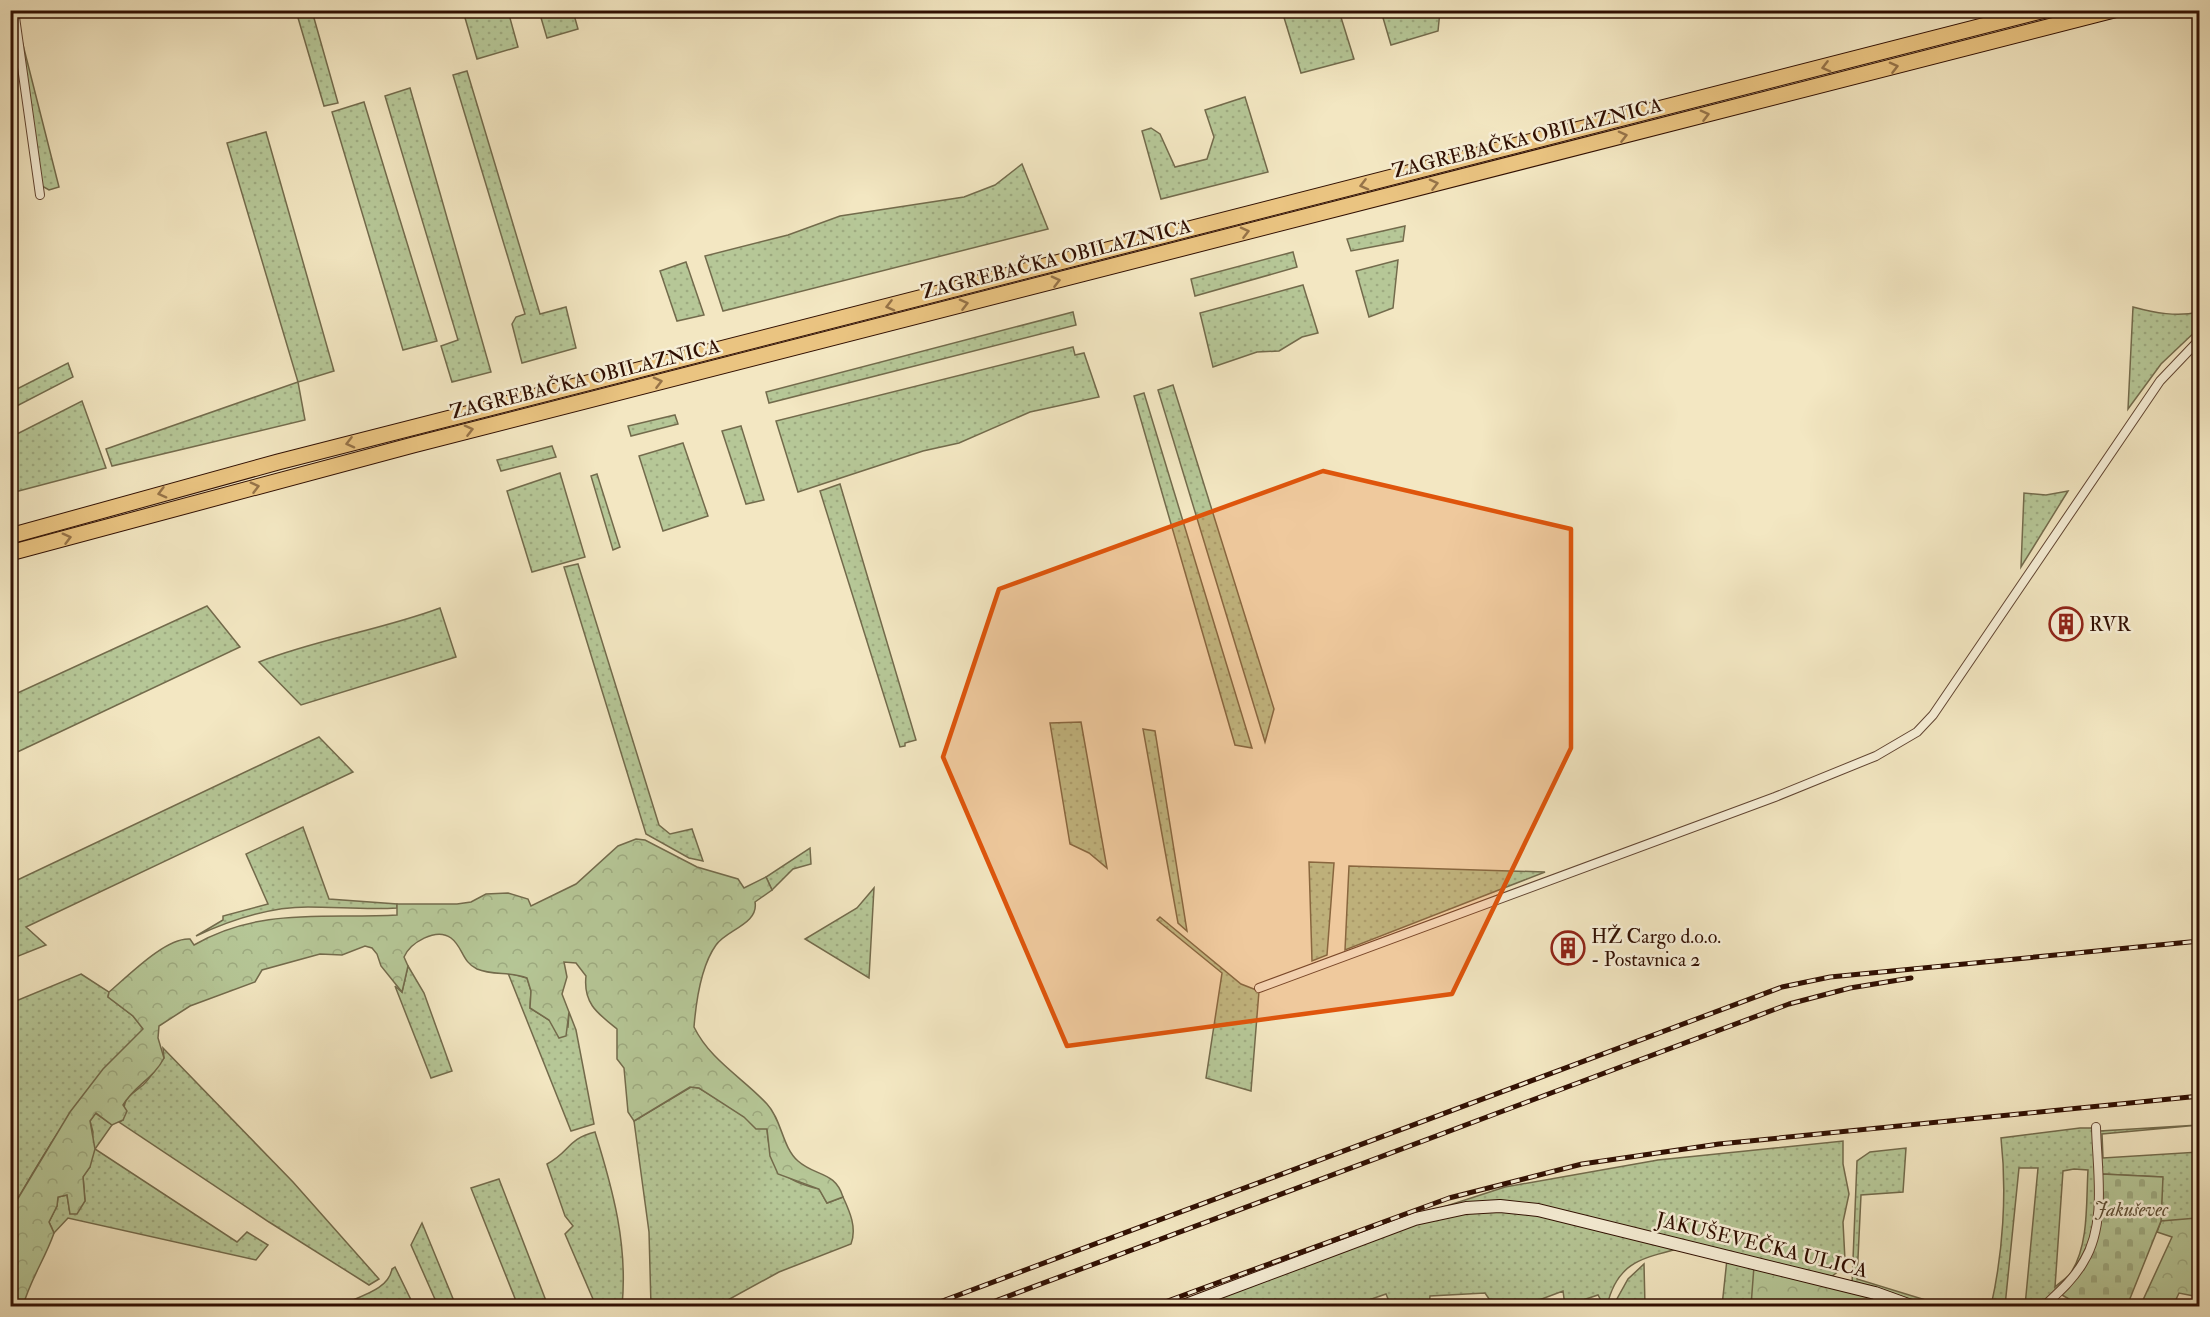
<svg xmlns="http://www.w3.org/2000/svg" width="2210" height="1317" viewBox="0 0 2210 1317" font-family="'IM FELL Double Pica',serif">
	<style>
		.grass { fill: url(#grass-dots); stroke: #736b4c; stroke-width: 1.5; fill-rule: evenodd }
		.forest { fill: url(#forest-crowns); stroke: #736b4c; stroke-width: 1.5 }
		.cemetery { fill: url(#cemetery-stones); stroke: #736b4c; stroke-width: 1.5 }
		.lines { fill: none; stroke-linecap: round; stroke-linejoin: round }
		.street-casing { stroke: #614532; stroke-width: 10 }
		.secondary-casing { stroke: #300f02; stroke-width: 14 }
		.highway-casing { stroke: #300f02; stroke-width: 17 }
		.street { stroke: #f7efd7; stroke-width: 8 }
		.secondary { stroke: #f7efd7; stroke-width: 12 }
		.highway { stroke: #eac481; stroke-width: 15 }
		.rail-casing { stroke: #300f02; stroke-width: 5 }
		.rail { stroke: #f7efd7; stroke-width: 3; stroke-dasharray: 9; stroke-linecap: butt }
		.oneway { stroke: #967348 }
		.marked { fill: #df550c; fill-opacity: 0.2; stroke: #df550c; stroke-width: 4.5; stroke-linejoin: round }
		.labels { text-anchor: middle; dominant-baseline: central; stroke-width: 5; stroke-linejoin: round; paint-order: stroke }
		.street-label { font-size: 20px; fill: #300f02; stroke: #f7efd7 }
		.poi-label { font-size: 20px; fill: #300f02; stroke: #f7efd7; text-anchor: start }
		.park-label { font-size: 20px; font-style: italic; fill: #5f4f36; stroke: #f7efd7 }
	</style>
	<defs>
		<pattern id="grass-dots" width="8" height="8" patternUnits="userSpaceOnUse" patternTransform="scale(1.5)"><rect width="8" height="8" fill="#b6c797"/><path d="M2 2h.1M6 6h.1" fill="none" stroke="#9daa80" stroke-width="1.8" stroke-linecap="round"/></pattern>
		<pattern id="forest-crowns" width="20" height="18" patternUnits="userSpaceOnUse" patternTransform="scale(1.5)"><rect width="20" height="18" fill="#b6c797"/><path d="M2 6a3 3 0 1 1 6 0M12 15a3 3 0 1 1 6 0" fill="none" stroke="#9daa80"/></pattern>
		<pattern id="cemetery-stones" width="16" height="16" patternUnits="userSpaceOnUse" patternTransform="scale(1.5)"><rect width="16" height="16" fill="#b6c797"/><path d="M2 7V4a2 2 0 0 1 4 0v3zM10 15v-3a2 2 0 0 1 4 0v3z" fill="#9daa80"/></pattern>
	</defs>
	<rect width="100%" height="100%" fill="#f3e7c2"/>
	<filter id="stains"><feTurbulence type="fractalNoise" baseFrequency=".00333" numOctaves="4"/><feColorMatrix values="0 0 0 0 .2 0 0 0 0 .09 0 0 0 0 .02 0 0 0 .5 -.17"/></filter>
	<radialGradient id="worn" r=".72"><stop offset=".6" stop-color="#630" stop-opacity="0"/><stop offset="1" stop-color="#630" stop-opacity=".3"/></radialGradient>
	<g class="grass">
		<path d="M296,11H312L338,103L324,106Z"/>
		<path d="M463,11H508L518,47L477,59Z"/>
		<path d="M539,11H573L578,29L547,38Z"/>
		<path d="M1282,11H1339L1354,59L1301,73Z"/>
		<path d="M1381,11H1440L1438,31L1391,45Z"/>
		<path d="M20,33L59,187L49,190L42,186Z"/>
		<path d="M467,71L540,314L566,307L576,348L522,363L512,324L516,317L525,314L453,75Z"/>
		<path d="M410,88L491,372L452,382L441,346L458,340L385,96Z"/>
		<path d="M1245,97L1268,172L1161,199L1142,131L1151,128L1160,134L1175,167L1207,159L1214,137L1205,110Z"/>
		<path d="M364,102L437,341L403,350L332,112Z"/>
		<path d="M266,132L334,371L298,382L305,420L112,466L106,449L298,382L227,143Z"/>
		<path d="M1022,164L1048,229L723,311L705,256L788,235L840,216L964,197L995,185Z"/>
		<path d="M1405,226L1403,241L1351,251L1347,239Z"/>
		<path d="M1293,252L1297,267L1195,296L1191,279Z"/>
		<path d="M1398,260L1393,308L1369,317L1356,271Z"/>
		<path d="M686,262L704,315L677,321L660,271Z"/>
		<path d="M1303,285L1318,333L1302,337L1279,351L1257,352L1213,367L1200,313Z"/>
		<path d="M2133,307C2155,313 2177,317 2199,312V328L2161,364L2128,409Z"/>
		<path d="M1073,312L1076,325L769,403L766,392Z"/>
		<path d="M1073,347L1075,355L1084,353L1099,397L1030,412L959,443L923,451L798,492L776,421Z"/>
		<path d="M68,363L73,377L11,409V392Z"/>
		<path d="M1173,385L1274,709L1265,742L1158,390Z"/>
		<path d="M1144,393L1252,748L1235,745L1134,396Z"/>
		<path d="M82,401L106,468L11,493V437Z"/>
		<path d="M675,415L678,424L631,436L628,426Z"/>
		<path d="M741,426L764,500L746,504L722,431Z"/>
		<path d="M683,443L708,516L663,531L639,456Z"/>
		<path d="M552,446L556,457L501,471L497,460Z"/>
		<path d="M560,473L585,557L532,572L507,491Z"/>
		<path d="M597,474L620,547L613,550L591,476Z"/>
		<path d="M840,484L916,740L905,743V746L900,747L820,491Z"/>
		<path d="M2068,491L2021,567L2024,493L2046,495Z"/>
		<path d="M578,564L659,825L670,834L692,829L703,861L689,858L646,834L564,567Z"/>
		<path d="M207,606L240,647L11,755V696Z"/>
		<path d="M440,608L456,657L301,705L259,662C318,639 381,630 440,608Z"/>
		<path d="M1081,722L1107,868L1089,853L1070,844L1050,723Z"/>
		<path d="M1143,729L1155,731L1187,931L1178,923Z"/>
		<path d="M319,737L353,772L26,927L46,945L11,959V883Z"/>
		<path d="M303,827L329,899L397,904V908C367,910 338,907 308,907C269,907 230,920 196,936L223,920V916L268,904L246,854Z"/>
		<path d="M810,848L811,864L793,869L772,890L766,877Z"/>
		<path d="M1309,862L1334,863L1327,955L1312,961Z"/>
		<path d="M1349,866L1545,872L1345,950Z"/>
		<path d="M874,888L869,978L805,939L857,908Z"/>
		<path d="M1160,917L1241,984L1259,991L1251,1091L1206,1078L1222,973L1157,920Z"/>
		<path d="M408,966L424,993L452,1071L431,1078L395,986L402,992Z"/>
		<path d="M508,973L527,978L531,991L530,1008L549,1020L568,1027L569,1012L576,1030L594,1124L571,1131Z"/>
		<path d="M81,974L109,992L108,997L133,1016L144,1029C86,1084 51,1140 12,1209L11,1003Z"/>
		<path d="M163,1048L293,1182L379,1279L369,1285L269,1222L119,1122L123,1120C124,1096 126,1099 143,1085C151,1078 157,1066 164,1058Z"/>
		<path d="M691,1087L699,1088L767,1129C770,1168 781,1180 819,1189L827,1203L843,1197C850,1212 857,1228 851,1244L779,1272L717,1306H651L649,1232L634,1121Z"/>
		<path d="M95,1113L112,1125L95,1149L237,1242L247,1232L268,1245L256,1260L68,1218L54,1233L49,1222L57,1206L58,1197L67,1195L70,1213L85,1201L83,1176L90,1167L93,1132L90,1121Z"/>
		<path d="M2199,1125L2102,1134L2103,1158L2199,1152V1220L2161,1221L2162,1177L2102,1174L2100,1131Z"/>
		<path d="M2080,1128H2093C2095,1212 2109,1244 2039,1306H2025L2038,1168H2019L2005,1306H1991C2003,1253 2007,1193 2001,1138ZM2074,1169L2088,1170C2086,1202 2089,1243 2072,1271C2069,1277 2060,1282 2055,1287L2063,1171Z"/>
		<path d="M595,1132C613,1190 628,1245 622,1306H596L565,1234L573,1226L565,1216L547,1164C570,1152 567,1139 595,1132Z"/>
		<path d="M1843,1141V1164L1849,1194L1843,1222L1845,1260L1841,1269L1830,1278L1531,1205L1428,1212L1505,1187L1658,1160Z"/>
		<path d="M1906,1148L1903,1192L1861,1195L1857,1279L1945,1306H1918L1852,1284L1857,1161L1870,1152Z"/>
		<path d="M499,1179L548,1306H518L471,1188Z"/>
		<path d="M1477,1210L1534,1214L1681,1248C1644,1258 1617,1261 1607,1306H1604L1598,1295L1565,1306L1563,1291L1523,1306H1494L1485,1293L1430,1296L1429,1306H1391L1386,1294L1357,1304V1306H1194L1414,1223Z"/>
		<path d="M422,1223L456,1306H438L411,1245Z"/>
		<path d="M1727,1259L1759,1267L1753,1306H1722Z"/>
		<path d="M1644,1264L1645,1306H1613L1628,1279Z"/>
		<path d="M395,1267L414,1306H340C358,1296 388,1291 392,1269Z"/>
	</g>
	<g class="forest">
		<path d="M636,839L645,840L697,867L738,879L744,888L766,877L772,890L755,902C759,924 726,930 716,945C701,966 696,1002 694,1027C710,1060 743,1078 767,1104C782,1120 782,1147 798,1161C816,1177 835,1171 843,1197L827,1203L819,1189L778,1174L770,1156L767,1129H756L744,1117L699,1088L690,1087L634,1121L628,1112L624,1068L617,1059V1029C597,1013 583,1003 586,976L576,963L564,962L567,977L562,994L569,1012L566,1036L559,1038L549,1020L530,1008L531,991L527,978C511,971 493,976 477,969C462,962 463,947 451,938C436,927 410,943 404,957L408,966L402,992L381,966L377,954L372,948L365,946L342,955L320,954L262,970L255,982L190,1006L159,1026L158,1038L164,1058C154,1078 134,1086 123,1105L127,1111L123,1120L112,1125L96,1113L90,1121L95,1149L90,1167L83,1177L85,1201L77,1214H70L67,1195L58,1197L57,1206L49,1222L54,1233C45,1259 30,1280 23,1306H11V1210L70,1112L103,1069L143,1029L133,1016L108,997L109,992C128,976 166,937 190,939L194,945C259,907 326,919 397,915V904H457L471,902L486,894L508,893L528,899L531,906L576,884L618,846Z"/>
		<path d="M2197,1218L2200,1220L2199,1297L2179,1293L2173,1306L2143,1300L2172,1237L2157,1232L2161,1221Z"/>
		<path d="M1754,1266L1845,1289L1899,1306H1751Z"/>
	</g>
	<path class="cemetery" d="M2102,1174L2163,1177L2161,1221L2127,1306H2063L2069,1299L2062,1295L2069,1288L2089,1257Z"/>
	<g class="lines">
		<g class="street-casing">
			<g id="street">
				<path d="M14,10L40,195"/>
				<path d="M1259,988L1775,797L1876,756L1917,732L1933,715L2160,381L2200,339"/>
				<path d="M2044,1306C2059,1292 2074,1279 2084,1261C2107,1223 2097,1169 2096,1127"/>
			</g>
		</g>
		<g class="secondary-casing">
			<path id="secondary" d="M1183,1306L1415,1219L1466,1208L1500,1206L1538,1210L1875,1293L1911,1306"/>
		</g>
		<g class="highway-casing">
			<g id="highway">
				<path d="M10,536L278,462L2045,10"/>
				<path d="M10,553L413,445L2114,10"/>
			</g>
		</g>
		<use href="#street" class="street"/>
		<use href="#secondary" class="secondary"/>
		<use href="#highway" class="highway"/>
		<g class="rail-casing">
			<g id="rail">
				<path d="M929,1306L1782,987L1830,977L2200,941"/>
				<path d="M982,1306L1789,1004L1850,988L1911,978"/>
				<path d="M1154,1306L1449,1198L1582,1164L1719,1144L2200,1096"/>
			</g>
		</g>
		<use href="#rail" class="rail"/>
	</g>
	<defs><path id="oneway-chevron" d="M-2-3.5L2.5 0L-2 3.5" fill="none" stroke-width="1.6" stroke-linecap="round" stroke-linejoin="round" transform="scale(1.5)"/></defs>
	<g class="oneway">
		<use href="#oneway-chevron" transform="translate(1826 67) rotate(166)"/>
		<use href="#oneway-chevron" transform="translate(1894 67) rotate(-14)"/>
		<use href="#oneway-chevron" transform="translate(1705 115) rotate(-14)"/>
		<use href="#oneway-chevron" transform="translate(1623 136) rotate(-14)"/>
		<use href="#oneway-chevron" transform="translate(1434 184) rotate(-14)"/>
		<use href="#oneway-chevron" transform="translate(1364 185) rotate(166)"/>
		<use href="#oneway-chevron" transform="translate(1245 232) rotate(-14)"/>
		<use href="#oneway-chevron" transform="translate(1056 281) rotate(-14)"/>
		<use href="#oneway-chevron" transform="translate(964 304) rotate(-14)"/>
		<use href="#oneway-chevron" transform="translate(890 306) rotate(166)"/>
		<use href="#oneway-chevron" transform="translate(658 382) rotate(-14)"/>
		<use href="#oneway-chevron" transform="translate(469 430) rotate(-14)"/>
		<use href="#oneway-chevron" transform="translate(350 443) rotate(166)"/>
		<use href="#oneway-chevron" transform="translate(255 487) rotate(-15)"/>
		<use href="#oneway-chevron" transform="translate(162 493) rotate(165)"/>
		<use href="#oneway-chevron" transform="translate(67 538) rotate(-15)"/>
	</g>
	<path class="marked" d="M1323,471L1571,529V748L1452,994L1067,1046L943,757L999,589Z"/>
	<defs>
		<g id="building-ring" transform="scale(1.725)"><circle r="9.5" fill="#f7efd7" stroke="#8f2418" stroke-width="1.5"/><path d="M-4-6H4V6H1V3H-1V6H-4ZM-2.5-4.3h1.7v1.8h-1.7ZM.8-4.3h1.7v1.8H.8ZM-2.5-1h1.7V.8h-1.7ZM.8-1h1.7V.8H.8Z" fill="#8f2418"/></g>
	</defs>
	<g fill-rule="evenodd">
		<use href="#building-ring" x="2066" y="624"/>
		<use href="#building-ring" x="1568" y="948"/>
	</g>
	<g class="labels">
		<g class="street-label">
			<text transform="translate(1527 138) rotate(-14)">ZAGREBAČKA OBILAZNICA</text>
			<text transform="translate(1056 259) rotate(-14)">ZAGREBAČKA OBILAZNICA</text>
			<text transform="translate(585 379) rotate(-14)">ZAGREBAČKA OBILAZNICA</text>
			<text transform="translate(1762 1245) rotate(14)">JAKUŠEVEČKA ULICA</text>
		</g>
		<g class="poi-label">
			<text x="2089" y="624">RVR</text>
			<text x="1591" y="936">HŽ Cargo d.o.o.<tspan x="1591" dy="23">- Postavnica 2</tspan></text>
		</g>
		<g class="park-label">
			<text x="2131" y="1209">Jakuševec</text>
		</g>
	</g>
	<rect width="2210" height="1317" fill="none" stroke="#f3e7c2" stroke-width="36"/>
	<rect x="12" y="12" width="2186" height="1293" fill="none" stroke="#300f02" stroke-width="3"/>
	<rect x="18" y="18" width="2174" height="1281" fill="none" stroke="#300f02" stroke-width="1.5"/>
	<rect width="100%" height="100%" filter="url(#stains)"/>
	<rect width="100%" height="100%" fill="url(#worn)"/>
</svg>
